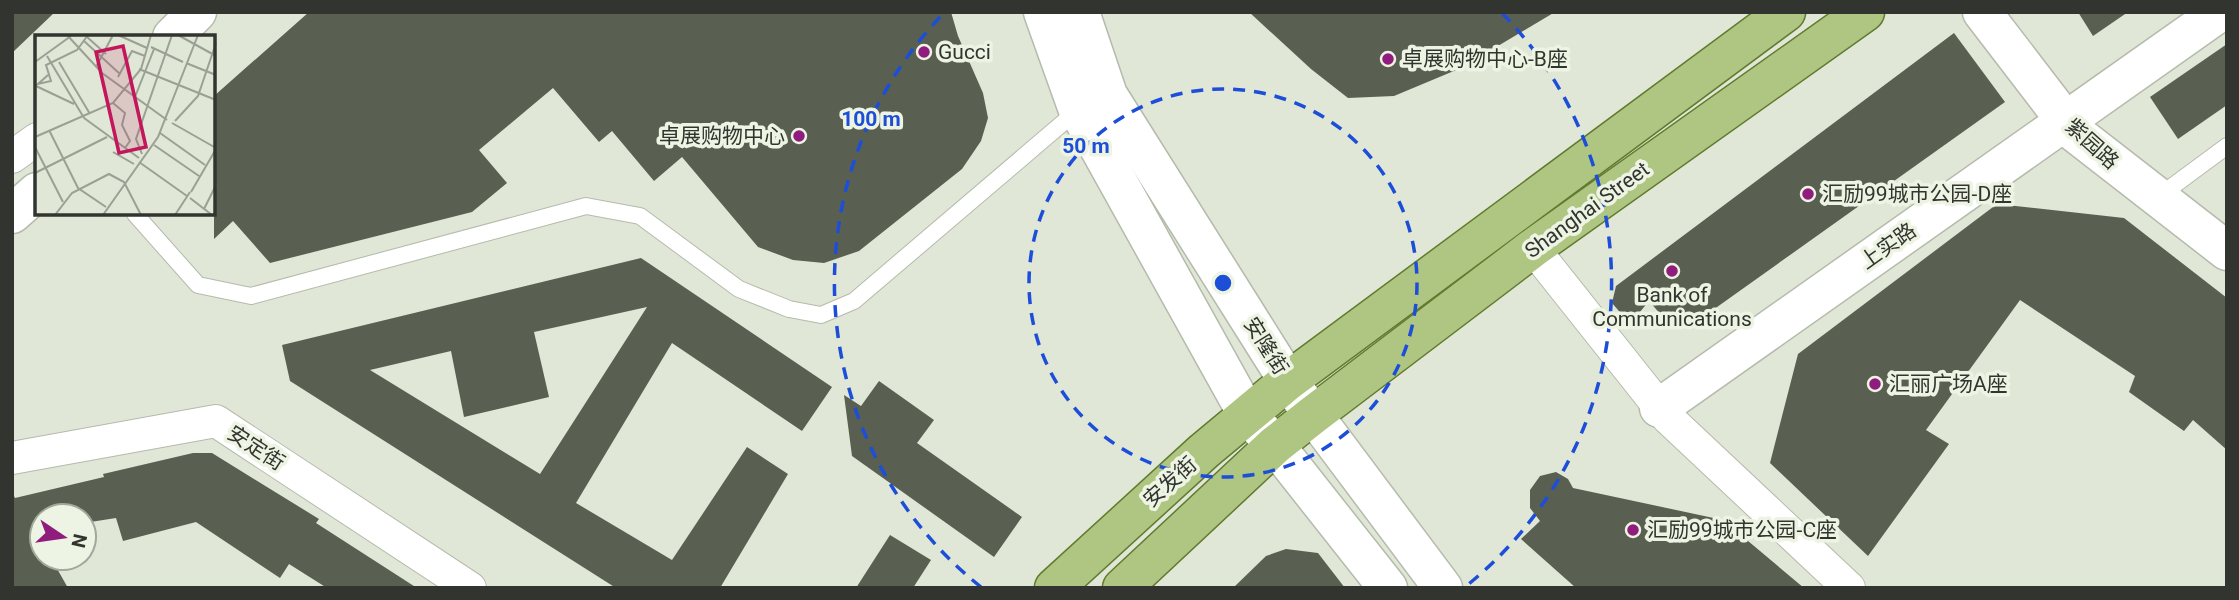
<svg xmlns="http://www.w3.org/2000/svg" width="2239" height="600" viewBox="0 0 2239 600" font-family="Roboto,'Noto Sans SC',sans-serif">
	<style>
		.building { fill: #5a6051; fill-rule: evenodd }
		.lines { fill: none; stroke-linecap: round; stroke-linejoin: round }
		.lane-casing { stroke: #b4bbab; stroke-width: 18 }
		.street-casing { stroke: #b4bbab; stroke-width: 34 }
		.secondary-casing { stroke: #b4bbab; stroke-width: 41 }
		.primary-casing { stroke: #617a2e; stroke-width: 41 }
		.lane { stroke: #fff; stroke-width: 16 }
		.street { stroke: #fff; stroke-width: 32 }
		.secondary { stroke: #fff; stroke-width: 38 }
		.primary { stroke: #afc582; stroke-width: 38 }
		.ring { fill: none; stroke: #1d4ed8; stroke-width: 3.5; stroke-dasharray: 12 9 }
		.poi-dot { fill: #901d7d; stroke: #edf4e3; stroke-width: 2.5 }
		.labels { text-anchor: middle; dominant-baseline: central; stroke-width: 7; stroke-linejoin: round; paint-order: stroke }
		.poi-label { font-size: 21px; fill: #32352f; stroke: #edf4e3; text-anchor: start }
		.street-label { font-size: 21px; fill: #32352f; stroke: #edf4e3 }
		.inset-road { fill: none; stroke: #9aa093; stroke-width: 2 }
		.view { fill: #c2185b; fill-opacity: 0.15; stroke: #c2185b; stroke-width: 3.5 }
		.inset-edge { fill: none; stroke: #32352f; stroke-width: 3.5 }
		.centre { fill: #1d4ed8; stroke: #edf4e3; stroke-width: 3.5 }
		.ring-label { font-size: 21px; text-anchor: middle; font-weight: bold; fill: #1d4ed8; stroke: #edf4e3; stroke-width: 7; stroke-linejoin: round; paint-order: stroke }
	</style>
	<rect width="100%" height="100%" fill="#e0e7d6"/>
	<g class="building">
		<path d="M12,12H55L12,53Z"/>
		<path d="M309,12H951L958,36L983,93L988,118L981,141L962,169L859,251L824,263L793,260L758,247L682,157L654,181L612,131L599,142L553,88L479,150L507,183L472,212L270,263L233,221L214,239V96Z"/>
		<path d="M1249,12H1555L1461,68L1394,96L1348,98L1311,69Z"/>
		<path d="M2078,12H2128L2093,36Z"/>
		<path d="M1954,33L2005,102L1703,317L1662,316L1649,301L1630,324L1612,303L1616,286Z"/>
		<path d="M2227,44V105L2178,139L2150,97Z"/>
		<path d="M1997,204L2124,218L2227,298V450L2193,420L2184,431L2129,392L2135,376L2020,300L1926,430L1949,444L1868,556L1770,463L1798,354Z"/>
		<path d="M641,258L832,387L802,431L672,343L576,503L672,560L747,447L788,474L720,588H616L290,381L282,345ZM647,307L540,474L370,370L451,351L464,417L549,397L534,332Z"/>
		<path d="M879,381L934,420L917,443L1022,517L994,557L852,456L844,395L861,406Z"/>
		<path d="M193,453H212L319,519L316,523L417,588H327L289,564L280,578L196,522L123,541L116,518L84,523V516H42V530L35,531L42,543V558H51L68,588H12V492L15,498L104,477L103,474Z"/>
		<path d="M1556,472L1568,479L1573,488L1723,520L1804,588H1576L1521,539L1540,521L1530,508V490L1540,476Z"/>
		<path d="M890,535L931,560L913,588H856Z"/>
		<path d="M1286,549L1318,553L1345,588H1233L1266,556Z"/>
	</g>
	<g class="lines">
		<g class="lane-casing">
			<g id="lane">
				<path d="M2158,197L2227,146"/>
				<path d="M135,214L198,285L251,296L586,206L640,216L739,289L789,309L821,315L854,301L1078,110"/>
			</g>
		</g>
		<g class="street-casing">
			<g id="street">
				<path d="M12,157L37,139"/>
				<path d="M1533,248L1668,418L1849,588"/>
				<path d="M12,458L216,421L470,588"/>
			</g>
		</g>
		<g class="secondary-casing">
			<g id="secondary">
				<path d="M1043,12L1078,110L1247,414L1275,445L1388,588"/>
				<path d="M1080,12L1108,95L1288,381L1443,588"/>
				<path d="M1982,12L2074,132L2227,251"/>
				<path d="M172,37L197,12"/>
				<path d="M12,214L37,192"/>
				<path d="M1659,408L2220,12"/>
			</g>
		</g>
		<g class="primary-casing">
			<g id="primary">
				<path d="M1054,588L1204,451L1288,381L1786,12"/>
				<path d="M1122,588L1275,445L1313,415L1533,248L1865,12"/>
			</g>
		</g>
		<use href="#lane" class="lane"/>
		<use href="#street" class="street"/>
		<use href="#secondary" class="secondary"/>
		<use href="#primary" class="primary"/>
	</g>
	<g class="ring">
		<circle cx="1223" cy="283" r="194"/>
		<path d="M981 587A388 388 0 0 1 944 13M1502 13A388 388 0 0 1 1465 587"/>
	</g>
	<g class="poi-dot">
		<circle cx="924" cy="52" r="7"/>
		<circle cx="1388" cy="59" r="7"/>
		<circle cx="799" cy="136" r="7"/>
		<circle cx="1808" cy="194" r="7"/>
		<circle cx="1672" cy="271" r="7"/>
		<circle cx="1875" cy="384" r="7"/>
		<circle cx="1633" cy="530" r="7"/>
	</g>
	<g class="labels">
		<g class="poi-label">
			<text x="938" y="52">Gucci</text>
			<text x="1402" y="59">卓展购物中心-B座</text>
			<text x="785" y="136" text-anchor="end">卓展购物中心</text>
			<text x="1822" y="194">汇励99城市公园-D座</text>
			<text x="1672" y="295" text-anchor="middle">Bank of<tspan x="1672" dy="24">Communications</tspan></text>
			<text x="1889" y="384">汇丽广场A座</text>
			<text x="1647" y="530">汇励99城市公园-C座</text>
		</g>
		<g class="street-label">
			<text transform="translate(2092 144) rotate(42)">紫园路</text>
			<text transform="translate(1587 210) rotate(-36)">Shanghai Street</text>
			<text transform="translate(1888 246) rotate(-35)">上实路</text>
			<text transform="translate(1266 346) rotate(58)">安隆街</text>
			<text transform="translate(256 448) rotate(33)">安定街</text>
			<text transform="translate(1170 482) rotate(-42)">安发街</text>
		</g>
	</g>
	<g transform="translate(35 35)">
		<rect width="180" height="180" fill="#e0e7d6"/>
		<path class="inset-road" d="M32,0L67,38L132,85M83,0L112,13M143,0L181,21M52,2L71,19M49,6L85,39M116,12L148,27M12,21L49,83M0,27L36,1M24,27L55,79M151,28L181,40M61,32L78,0M104,34L181,65M13,40L3,49L16,46L11,30L42,15L53,0M83,42L97,16L110,21M1,51L39,69M100,62L119,14M78,68L90,78L87,90L95,106L90,113M49,83L104,123M140,86L163,61L181,8M137,88L181,113M14,95L43,153L71,172M125,98L170,130M0,102L78,68L106,34L116,0M119,110L164,141M0,112L28,167M78,117L99,129M107,119L101,104L137,0M104,127L152,161M0,138L72,102M156,157L181,114M155,163L177,180M169,174L181,150M20,180L37,158L74,139L89,147L106,180M68,180L123,102L163,0M140,180L155,157"/>
		<path class="view" d="M88,11L111,112L84,118L61,17Z"/>
		<rect width="180" height="180" class="inset-edge"/>
	</g>
	<circle cx="1223" cy="283" r="10" class="centre"/>
	<g class="ring-label">
		<text x="871" y="126">100 m</text>
		<text x="1086" y="153">50 m</text>
	</g>
	<rect width="2239" height="600" fill="none" stroke="#32352f" stroke-width="28"/>
	<g transform="translate(63 537) rotate(103)"><circle r="33" fill="#edf4e3" stroke="#a2a89b" stroke-width="2"/>
	<path d="M0-5L12 26L0 18L-12 26Z" fill="#901d7d"/>
	<text y="-10" font-size="19" font-weight="bold" text-anchor="middle" fill="#32352f">N</text>
	</g>
</svg>
